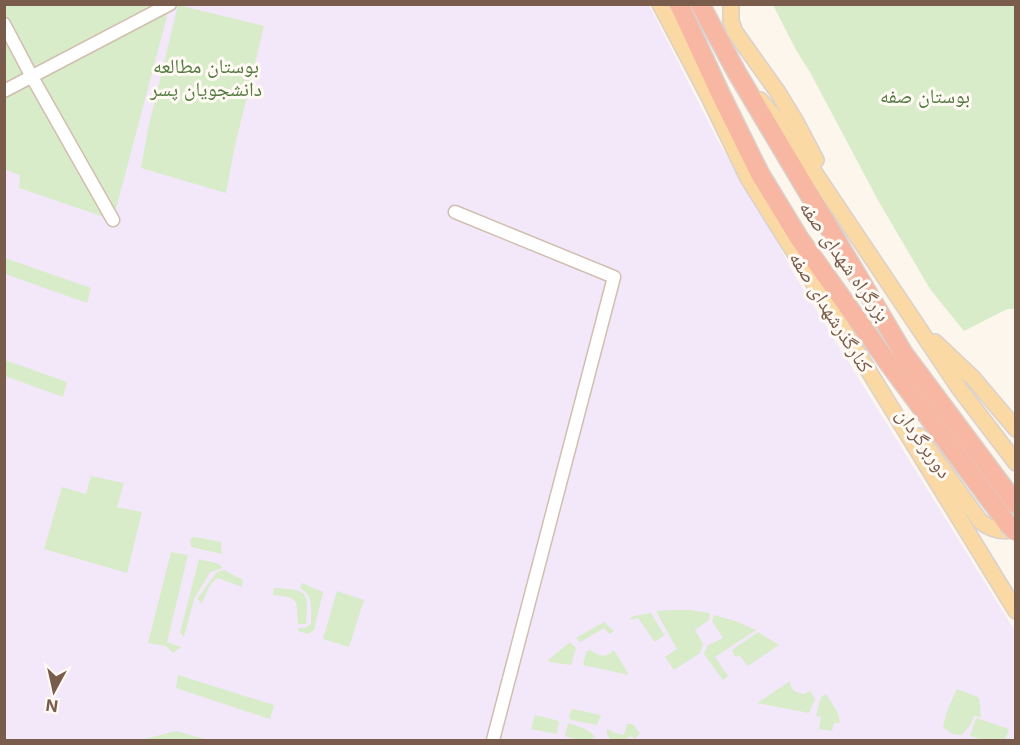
<svg xmlns="http://www.w3.org/2000/svg" width="1020" height="745" viewBox="0 0 1020 745" font-family="Inter,'Noto Naskh Arabic',sans-serif">
	<style>
		.education { fill: #f3e8fa }
		.green { fill: #d8ecc9 }
		.lines { fill: none; stroke-linecap: round; stroke-linejoin: round }
		.minor-casing { stroke: #d1beb0; stroke-width: 15 }
		.major-casing { stroke: #dad1cd; stroke-width: 18 }
		.highway-casing { stroke: #dad1cd; stroke-width: 21 }
		.minor { stroke: #fff; stroke-width: 12 }
		.major { stroke: #fbd9a5; stroke-width: 15 }
		.highway { stroke: #f7b7a3; stroke-width: 18 }
		.highway-bridge-casing { stroke: #dad1cd; stroke-width: 21; stroke-linecap: butt }
		.highway-bridge { stroke: #f7b7a3; stroke-width: 18 }
		.labels { text-anchor: middle; dominant-baseline: central; stroke-width: 6; stroke-linejoin: round; paint-order: stroke }
		.park-label { font-size: 20px; fill: #537a41; stroke: #fffaf3 }
		.street-label { font-size: 20px; fill: #7a5c4d; stroke: #fffaf3 }
	</style>
	<rect width="100%" height="100%" fill="#fdf6ec"/>
	<path class="education" d="M4,5H649L718,141L768,225L794,274L1015,631V740H5Z"/>
	<g class="green">
		<path d="M5,5H170L113,220L19,188L20,175L5,170Z"/>
		<path d="M178,5L264,26L234,150L226,193L141,168L148,129Z"/>
		<path d="M773,5H1015V309H1007L964,331L930,289L879,202L811,74L795,48Z"/>
		<path d="M5,258L91,288L87,303L5,274Z"/>
		<path d="M5,360L67,382L63,397L5,376Z"/>
		<path d="M91,476L124,483L117,507L142,512L127,573L44,549L62,487L86,494Z"/>
		<path d="M192,537H195L221,542L222,554L191,547L190,541Z"/>
		<path d="M171,552L188,555L167,642L181,647L173,653L166,646L148,643Z"/>
		<path d="M199,559L219,564L223,568L210,572L194,599L184,637L180,633Z"/>
		<path d="M224,570L243,580L242,587L218,578C209,582 206,595 202,603L197,599L217,572Z"/>
		<path d="M302,583L323,592L314,630L308,634L298,631V628C303,628 308,628 311,623C311,608 314,596 300,588Z"/>
		<path d="M274,588C308,590 309,590 306,624H298C296,598 300,598 273,595Z"/>
		<path d="M337,591L364,600L349,647L323,639Z"/>
		<path d="M672,610H689L710,613L709,620L695,630L703,644L700,653L674,670L665,657L677,649L656,611Z"/>
		<path d="M651,613L664,635L655,642L638,618L632,620L630,619L633,616Z"/>
		<path d="M714,615L735,621L756,630L715,657L728,676L723,680L704,654L708,645L723,638L712,621Z"/>
		<path d="M604,622L614,631L610,634L604,628L582,641L580,642L576,638Z"/>
		<path d="M758,632L779,645L748,666L739,655L735,657L732,650Z"/>
		<path d="M570,642L576,648L571,665L549,662L548,660Z"/>
		<path d="M590,650C599,656 606,659 614,650L629,675L583,665L586,652Z"/>
		<path d="M178,675L274,705L270,719L176,688Z"/>
		<path d="M790,681C790,690 796,693 804,694L810,691L815,699L809,713L757,703Z"/>
		<path d="M957,689L978,697C981,704 980,709 981,717L974,716L971,724L962,735L952,734L943,727L947,711Z"/>
		<path d="M826,694C832,703 839,712 840,723H834L832,731L819,729L821,717L816,716L821,697Z"/>
		<path d="M573,709L601,715L597,725L571,720L569,718L571,710Z"/>
		<path d="M535,715L559,721L557,734L531,729Z"/>
		<path d="M976,718L1009,729L1005,740H984L970,736Z"/>
		<path d="M568,723C578,726 589,729 595,737C586,744 575,739 565,736Z"/>
		<path d="M627,724H633L640,734L634,739L631,736L624,740H611L607,734V729L612,731V732L624,735Z"/>
		<path d="M176,731L208,740H141Z"/>
	</g>
	<g class="lines">
		<g class="minor-casing">
			<g id="minor">
				<path d="M4,24L32,77L113,220"/>
				<path d="M4,91L170,4"/>
				<path d="M455,212L614,277L493,740"/>
			</g>
		</g>
		<g class="major-casing">
			<g id="major">
				<path d="M660,4L709,97L748,178L789,244L846,334L1016,611"/>
				<path d="M731,4V21L735,32L777,91L796,122L816,160"/>
				<path d="M760,100L786,130L959,388L1016,463"/>
				<path d="M935,342L973,378L1016,429"/>
				<path d="M919,436L980,521C991,530 1002,533 1016,529"/>
			</g>
		</g>
		<g class="highway-casing">
			<g id="highway">
				<path d="M679,4L720,93L760,174L799,238L892,368L1007,523"/>
				<path d="M700,4L737,73L904,354L1016,504"/>
			</g>
		</g>
		<use href="#minor" class="minor"/>
		<use href="#major" class="major"/>
		<use href="#highway" class="highway"/>
		<g class="highway-bridge-casing">
			<path id="highway-bridge" d="M1007,523L1016,532"/>
		</g>
		<use href="#highway-bridge" class="highway-bridge"/>
	</g>
	<g class="labels">
		<g class="park-label">
			<text x="206" y="66">بوستان مطالعه<tspan x="206" dy="23">دانشجویان پسر</tspan></text>
			<text x="925" y="96">بوستان صفه</text>
		</g>
		<g class="street-label">
			<text transform="translate(845 261) rotate(55)">بزرگراه شهدای صفه</text>
			<text transform="translate(831 312) rotate(58)">کنارگذرشهدای صفه</text>
			<text transform="translate(924 443) rotate(55)">دوربرگردان</text>
		</g>
	</g>
	<rect width="1020" height="745" fill="none" stroke="#7a5c4d" stroke-width="12"/>
	<g transform="translate(54 691) rotate(188)" stroke="#fffaf3" stroke-width="4.5" paint-order="stroke">
	<path d="M0-4.5L10 22L0 15L-10 22Z" fill="#7a5c4d"/>
	<text y="-9" font-size="16" font-weight="bold" text-anchor="middle" fill="#7a5c4d">N</text>
	</g>
</svg>
